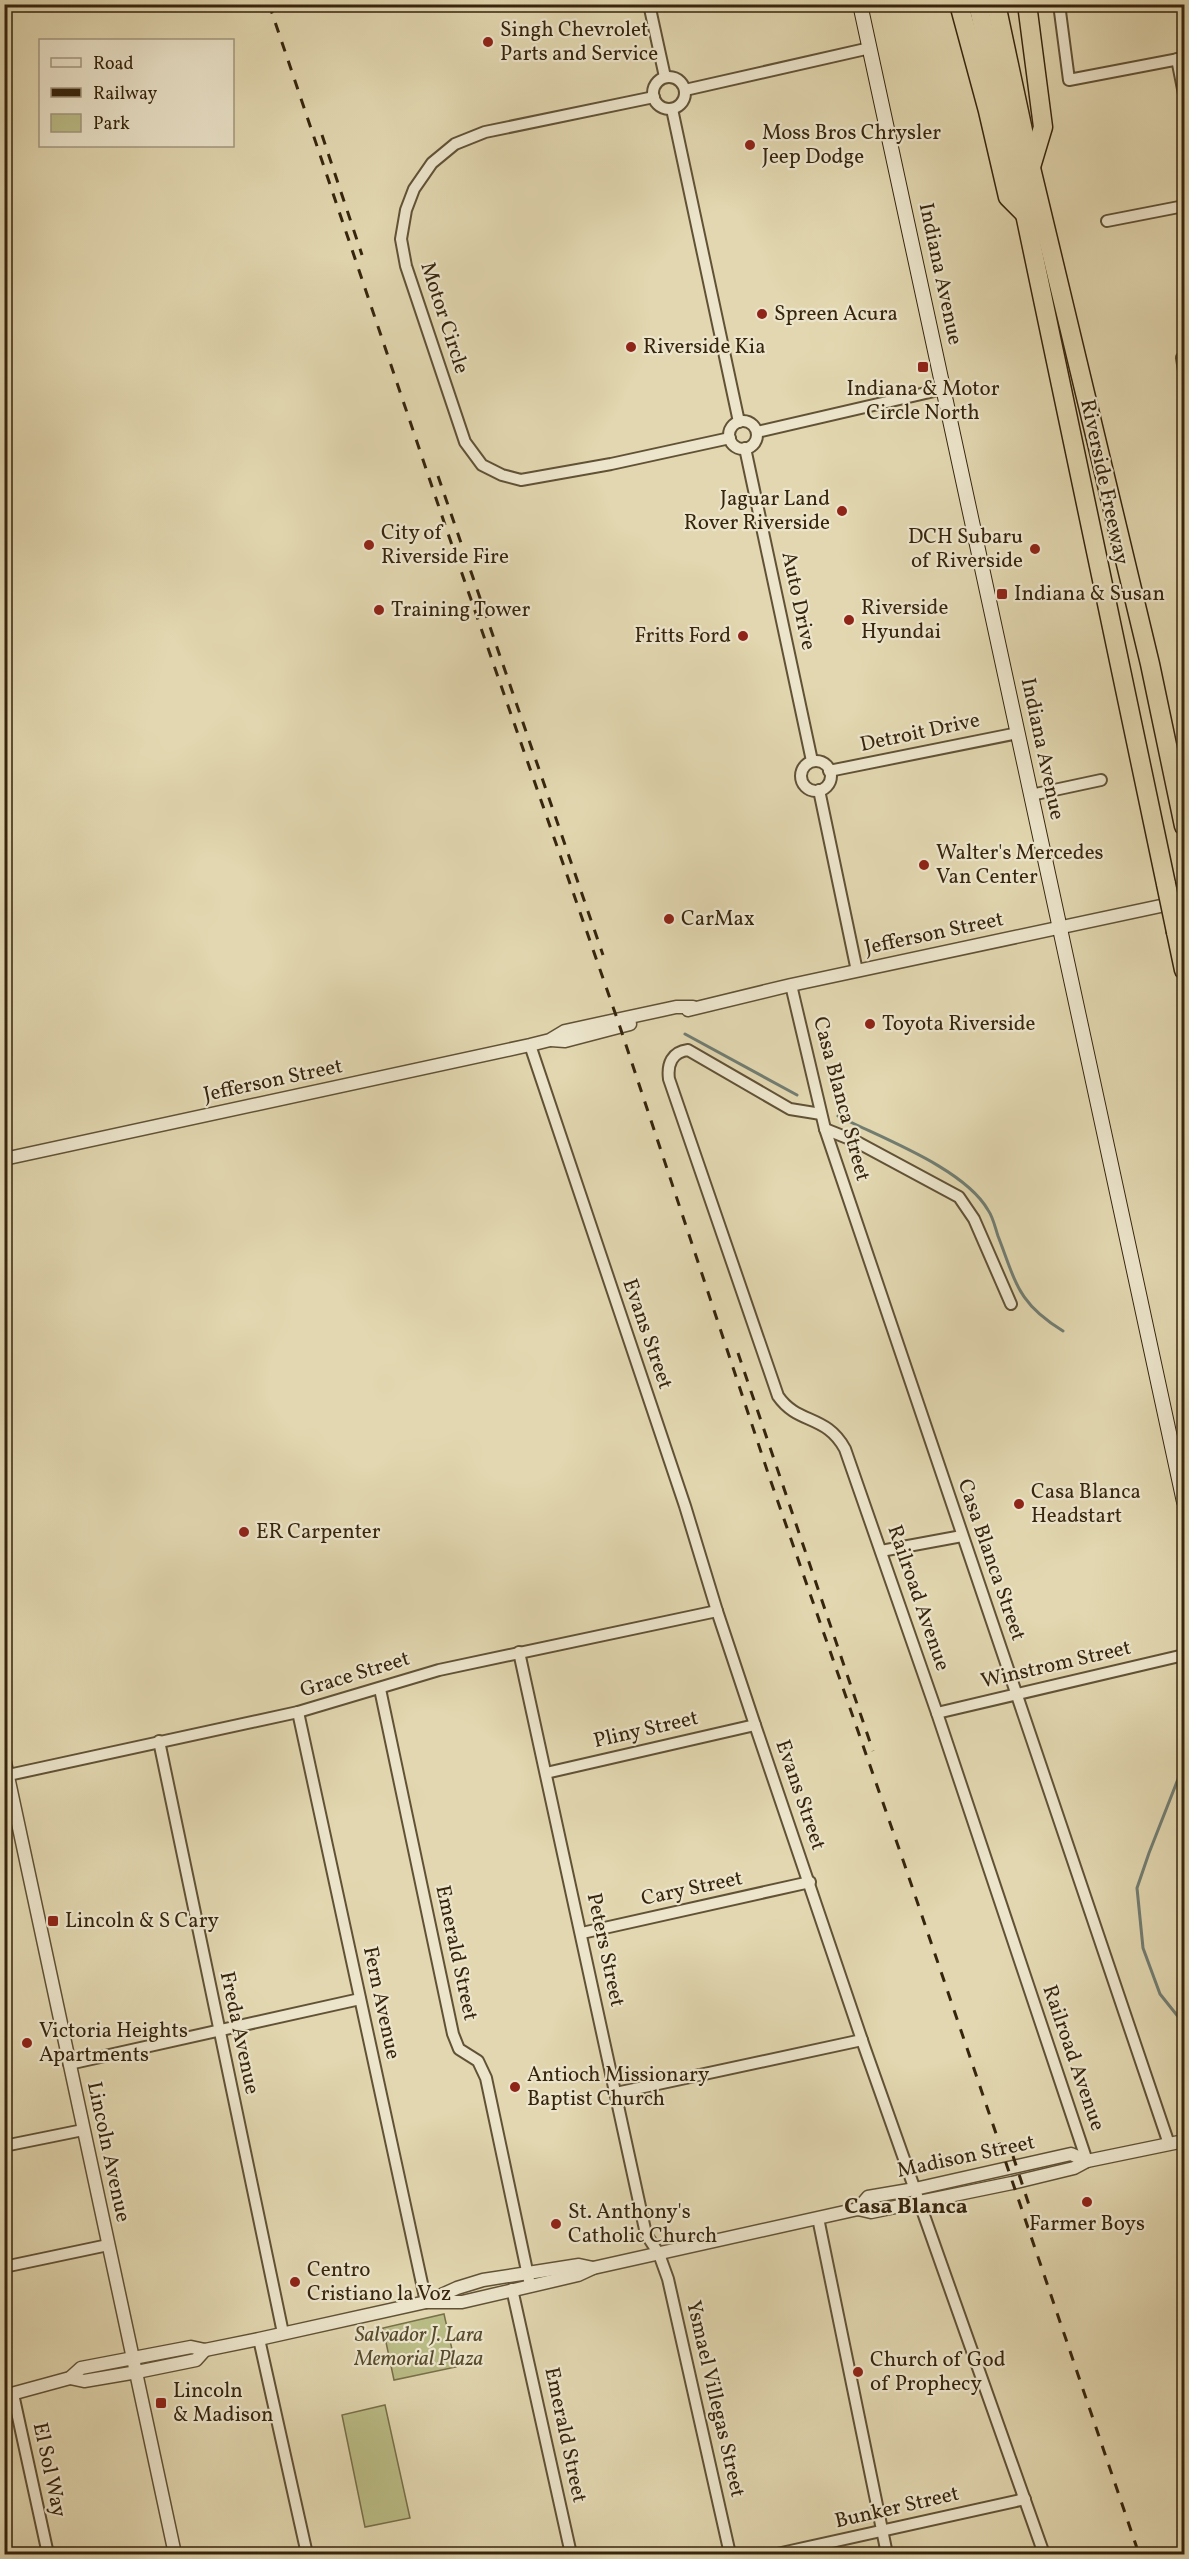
<svg xmlns="http://www.w3.org/2000/svg" width="1189" height="2559" viewBox="0 0 1189 2559" font-family="Vollkorn,serif">
	<style>
		.green { fill: #babc86; stroke: #78704a; stroke-width: 1.5 }
		.lines { fill: none; stroke-linecap: round; stroke-linejoin: round }
		.stream { stroke: #717d72; stroke-width: 3 }
		.minor-casing { stroke: #615236; stroke-width: 14 }
		.tertiary-casing { stroke: #615236; stroke-width: 15 }
		.secondary-casing { stroke: #36250d; stroke-width: 16 }
		.motorway-casing { stroke: #36250d; stroke-width: 21 }
		.minor { stroke: #ece5cc; stroke-width: 10 }
		.tertiary { stroke: #ece5cc; stroke-width: 12 }
		.secondary { stroke: #ece5cc; stroke-width: 14 }
		.motorway { stroke: #e2d7b0; stroke-width: 18 }
		.rail { stroke: #36250d; stroke-width: 3; stroke-dasharray: 10 10; stroke-linecap: butt }
		.motorway-bridge-casing { stroke: #36250d; stroke-width: 21; stroke-linecap: butt }
		.motorway-bridge { stroke: #e2d7b0; stroke-width: 18 }
		.poi-dot { fill: #8f2418; stroke: #ece5cc; stroke-width: 2 }
		.labels { text-anchor: middle; dominant-baseline: central; stroke-width: 4.5; stroke-linejoin: round; paint-order: stroke }
		.poi-label { font-size: 21px; fill: #36250d; stroke: #ece5cc; text-anchor: start }
		.street-label { font-size: 21px; fill: #36250d; stroke: #ece5cc }
		.park-label { font-size: 21px; font-style: italic; fill: #574b2b; stroke: #ece5cc }
		.neighbourhood-label { font-size: 22px; font-weight: bold; fill: #36250d; stroke: #ece5cc }
	</style>
	<rect width="100%" height="100%" fill="#e2d7b0"/>
	<filter id="stains"><feTurbulence type="fractalNoise" baseFrequency=".00333" numOctaves="4"/><feColorMatrix values="0 0 0 0 .2 0 0 0 0 .09 0 0 0 0 .02 0 0 0 .5 -.17"/></filter>
	<radialGradient id="worn" r=".72"><stop offset=".6" stop-color="#630" stop-opacity="0"/><stop offset="1" stop-color="#630" stop-opacity=".3"/></radialGradient>
	<g class="green">
		<path d="M444,2314L456,2367L394,2380L383,2328Z"/>
		<path d="M385,2405L410,2518L365,2527L342,2415Z"/>
	</g>
	<g class="lines">
		<g class="stream">
			<path d="M685,1034L797,1095"/>
			<path d="M838,1116C881,1138 964,1168 988,1210C993,1217 995,1227 998,1236C1016,1282 1017,1303 1063,1331"/>
			<path d="M1183,1743L1180,1774L1149,1853L1137,1888L1143,1948L1160,1994L1184,2024"/>
		</g>
		<g class="minor-casing">
			<g id="minor">
				<path d="M649,4L665,77"/>
				<path d="M1059,4L1069,80L1184,58"/>
				<path d="M1177,59L1184,94"/>
				<circle cx="669" cy="93" r="16"/>
				<path d="M685,90L870,48"/>
				<path d="M654,97L485,132L455,144L432,163L414,189L406,210L401,239L406,266L465,442L482,465L502,475L521,480L611,464L730,438"/>
				<path d="M672,109L739,422"/>
				<path d="M1107,221L1184,206"/>
				<path d="M1184,357L1182,358L1184,371"/>
				<circle cx="743" cy="435" r="14"/>
				<path d="M757,432L943,389"/>
				<path d="M745,448L812,761"/>
				<circle cx="816" cy="776" r="15"/>
				<path d="M829,771L1018,733"/>
				<path d="M819,790L857,971"/>
				<path d="M1031,795L1101,780"/>
				<path d="M791,985L825,1129L1169,2144"/>
				<path d="M530,1045L685,1506L717,1611L755,1725L864,2046L1044,2554"/>
				<path d="M821,1114L790,1109L688,1050C672,1052 667,1064 669,1079L778,1396C798,1425 826,1414 845,1449L937,1713L1087,2161"/>
				<path d="M825,1129L855,1141L959,1197L974,1219L1011,1304"/>
				<path d="M881,1551L962,1536"/>
				<path d="M519,1652L646,2234L659,2254L668,2279L730,2554"/>
				<path d="M380,1689L453,2034L459,2049L478,2061L486,2078L530,2285"/>
				<path d="M298,1712L426,2302"/>
				<path d="M937,1713L1184,1655"/>
				<path d="M159,1741L283,2333"/>
				<path d="M546,1773L755,1725"/>
				<path d="M4,1776L298,1712L439,1670L717,1611"/>
				<path d="M582,1933L810,1882"/>
				<path d="M69,2064L360,1999"/>
				<path d="M616,2093L862,2040"/>
				<path d="M4,2146L83,2130"/>
				<path d="M818,2218L887,2554"/>
				<path d="M4,2267L108,2245"/>
				<path d="M512,2289L571,2554"/>
				<path d="M259,2339L307,2554"/>
				<path d="M13,2394L48,2554"/>
				<path d="M777,2554L1025,2499"/>
			</g>
		</g>
		<g class="tertiary-casing">
			<g id="tertiary">
				<path d="M688,1010L791,985L1184,901"/>
				<path d="M551,1040L565,1041L630,1024"/>
				<path d="M4,1159L530,1045L550,1040L565,1031L676,1007H693"/>
				<path d="M4,1758L175,2554"/>
				<path d="M858,2209L868,2197L915,2189L1071,2154L1087,2161"/>
				<path d="M426,2302H462L578,2275L593,2268L858,2209L871,2212L1012,2183L1074,2168L1087,2161L1184,2141"/>
				<path d="M70,2378L84,2381L137,2372L196,2360L205,2350"/>
				<path d="M4,2396L70,2378L81,2368L191,2347L205,2350L259,2339L426,2302L457,2288L483,2280L579,2265L593,2268"/>
			</g>
		</g>
		<g class="secondary-casing">
			<path id="secondary" d="M860,4L1184,1502"/>
		</g>
		<g class="motorway-casing">
			<g id="motorway">
				<path d="M959,4L988,111L1008,197L1025,214"/>
				<path d="M978,4L1025,214L1166,884"/>
				<path d="M996,4L1031,168L1150,664L1184,826"/>
				<path d="M1027,4L1043,127L1031,167"/>
				<path d="M1176,932L1184,970"/>
			</g>
		</g>
		<use href="#minor" class="minor"/>
		<use href="#tertiary" class="tertiary"/>
		<use href="#secondary" class="secondary"/>
		<use href="#motorway" class="motorway"/>
		<g class="rail">
			<path d="M269,4L444,522L620,1027L770,1479L904,1863L1139,2554"/>
			<path d="M322,135L362,255"/>
			<path d="M438,476L603,955"/>
			<path d="M738,1353L873,1751"/>
			<path d="M1013,2156L1029,2205"/>
		</g>
		<g class="motorway-bridge-casing">
			<path id="motorway-bridge" d="M1166,884L1176,932"/>
		</g>
		<use href="#motorway-bridge" class="motorway-bridge"/>
	</g>
	<g class="poi-dot">
		<circle cx="488" cy="42" r="6"/>
		<circle cx="750" cy="145" r="6"/>
		<circle cx="762" cy="314" r="6"/>
		<circle cx="631" cy="347" r="6"/>
		<rect x="917" y="361" width="12" height="12" rx="3"/>
		<circle cx="842" cy="511" r="6"/>
		<circle cx="369" cy="545" r="6"/>
		<circle cx="1035" cy="549" r="6"/>
		<rect x="996" y="588" width="12" height="12" rx="3"/>
		<circle cx="379" cy="610" r="6"/>
		<circle cx="849" cy="620" r="6"/>
		<circle cx="743" cy="636" r="6"/>
		<circle cx="924" cy="865" r="6"/>
		<circle cx="669" cy="919" r="6"/>
		<circle cx="870" cy="1024" r="6"/>
		<circle cx="1019" cy="1504" r="6"/>
		<circle cx="244" cy="1532" r="6"/>
		<rect x="47" y="1915" width="12" height="12" rx="3"/>
		<circle cx="27" cy="2043" r="6"/>
		<circle cx="515" cy="2087" r="6"/>
		<circle cx="1087" cy="2202" r="6"/>
		<circle cx="556" cy="2224" r="6"/>
		<circle cx="295" cy="2282" r="6"/>
		<circle cx="858" cy="2372" r="6"/>
		<rect x="155" y="2397" width="12" height="12" rx="3"/>
	</g>
	<g class="labels">
		<g class="poi-label">
			<text x="500" y="30">Singh Chevrolet<tspan x="500" dy="24">Parts and Service</tspan></text>
			<text x="762" y="133">Moss Bros Chrysler<tspan x="762" dy="24">Jeep Dodge</tspan></text>
			<text x="774" y="314">Spreen Acura</text>
			<text x="643" y="347">Riverside Kia</text>
			<text x="923" y="389" text-anchor="middle">Indiana &amp; Motor<tspan x="923" dy="24">Circle North</tspan></text>
			<text x="830" y="499" text-anchor="end">Jaguar Land<tspan x="830" dy="24">Rover Riverside</tspan></text>
			<text x="381" y="533">City of<tspan x="381" dy="24">Riverside Fire</tspan></text>
			<text x="1023" y="537" text-anchor="end">DCH Subaru<tspan x="1023" dy="24">of Riverside</tspan></text>
			<text x="1014" y="594">Indiana &amp; Susan</text>
			<text x="861" y="608">Riverside<tspan x="861" dy="24">Hyundai</tspan></text>
			<text x="391" y="610">Training Tower</text>
			<text x="731" y="636" text-anchor="end">Fritts Ford</text>
			<text x="936" y="853">Walter's Mercedes<tspan x="936" dy="24">Van Center</tspan></text>
			<text x="681" y="919">CarMax</text>
			<text x="882" y="1024">Toyota Riverside</text>
			<text x="1031" y="1492">Casa Blanca<tspan x="1031" dy="24">Headstart</tspan></text>
			<text x="256" y="1532">ER Carpenter</text>
			<text x="65" y="1921">Lincoln &amp; S Cary</text>
			<text x="39" y="2031">Victoria Heights<tspan x="39" dy="24">Apartments</tspan></text>
			<text x="527" y="2075">Antioch Missionary<tspan x="527" dy="24">Baptist Church</tspan></text>
			<text x="568" y="2212">St. Anthony's<tspan x="568" dy="24">Catholic Church</tspan></text>
			<text x="1087" y="2224" text-anchor="middle">Farmer Boys</text>
			<text x="307" y="2270">Centro<tspan x="307" dy="24">Cristiano la Voz</tspan></text>
			<text x="870" y="2360">Church of God<tspan x="870" dy="24">of Prophecy</tspan></text>
			<text x="173" y="2391">Lincoln<tspan x="173" dy="24">&amp; Madison</tspan></text>
		</g>
		<g class="street-label">
			<text transform="translate(940 274) rotate(78)">Indiana Avenue</text>
			<text transform="translate(444 318) rotate(72)">Motor Circle</text>
			<text transform="translate(1104 482) rotate(78)">Riverside Freeway</text>
			<text transform="translate(798 601) rotate(78)">Auto Drive</text>
			<text transform="translate(920 733) rotate(-12)">Detroit Drive</text>
			<text transform="translate(1042 749) rotate(78)">Indiana Avenue</text>
			<text transform="translate(934 934) rotate(-12)">Jefferson Street</text>
			<text transform="translate(273 1081) rotate(-12)">Jefferson Street</text>
			<text transform="translate(841 1099) rotate(75)">Casa Blanca Street</text>
			<text transform="translate(647 1334) rotate(71)">Evans Street</text>
			<text transform="translate(991 1560) rotate(71)">Casa Blanca Street</text>
			<text transform="translate(918 1598) rotate(71)">Railroad Avenue</text>
			<text transform="translate(1056 1665) rotate(-13)">Winstrom Street</text>
			<text transform="translate(355 1675) rotate(-17)">Grace Street</text>
			<text transform="translate(646 1730) rotate(-13)">Pliny Street</text>
			<text transform="translate(800 1795) rotate(71)">Evans Street</text>
			<text transform="translate(692 1889) rotate(-12)">Cary Street</text>
			<text transform="translate(605 1950) rotate(78)">Peters Street</text>
			<text transform="translate(456 1953) rotate(78)">Emerald Street</text>
			<text transform="translate(381 2003) rotate(78)">Fern Avenue</text>
			<text transform="translate(239 2033) rotate(78)">Freda Avenue</text>
			<text transform="translate(1073 2058) rotate(71)">Railroad Avenue</text>
			<text transform="translate(108 2152) rotate(78)">Lincoln Avenue</text>
			<text transform="translate(966 2157) rotate(-12)">Madison Street</text>
			<text transform="translate(715 2399) rotate(77)">Ysmael Villegas Street</text>
			<text transform="translate(565 2435) rotate(78)">Emerald Street</text>
			<text transform="translate(49 2470) rotate(78)">El Sol Way</text>
			<text transform="translate(897 2508) rotate(-13)">Bunker Street</text>
		</g>
		<g class="park-label">
			<text x="419" y="2335">Salvador J. Lara<tspan x="419" dy="24">Memorial Plaza</tspan></text>
		</g>
		<g class="neighbourhood-label">
			<text x="906" y="2207">Casa Blanca</text>
		</g>
	</g>
	<rect width="1189" height="2559" fill="none" stroke="#e2d7b0" stroke-width="24"/>
	<rect x="6" y="6" width="1177" height="2547" fill="none" stroke="#36250d" stroke-width="3"/>
	<rect x="12" y="12" width="1165" height="2535" fill="none" stroke="#36250d" stroke-width="1.5"/>
	<rect x="39" y="39" width="195" height="108" fill="#ece5cc" stroke="#a39880" stroke-width="1.5"/>
	<rect x="51" y="58" width="30" height="9" fill="#ece5cc" stroke="#a39880" stroke-width="1.5"/>
	<text x="93" y="69" font-size="18" fill="#36250d">Road</text>
	<rect x="51" y="88" width="30" height="9" fill="#36250d" stroke="#a39880" stroke-width="1.5"/>
	<text x="93" y="99" font-size="18" fill="#36250d">Railway</text>
	<rect x="51" y="114" width="30" height="18" fill="#babc86" stroke="#a39880" stroke-width="1.5"/>
	<text x="93" y="129" font-size="18" fill="#36250d">Park</text>
	<rect width="100%" height="100%" filter="url(#stains)"/>
	<rect width="100%" height="100%" fill="url(#worn)"/>
</svg>
